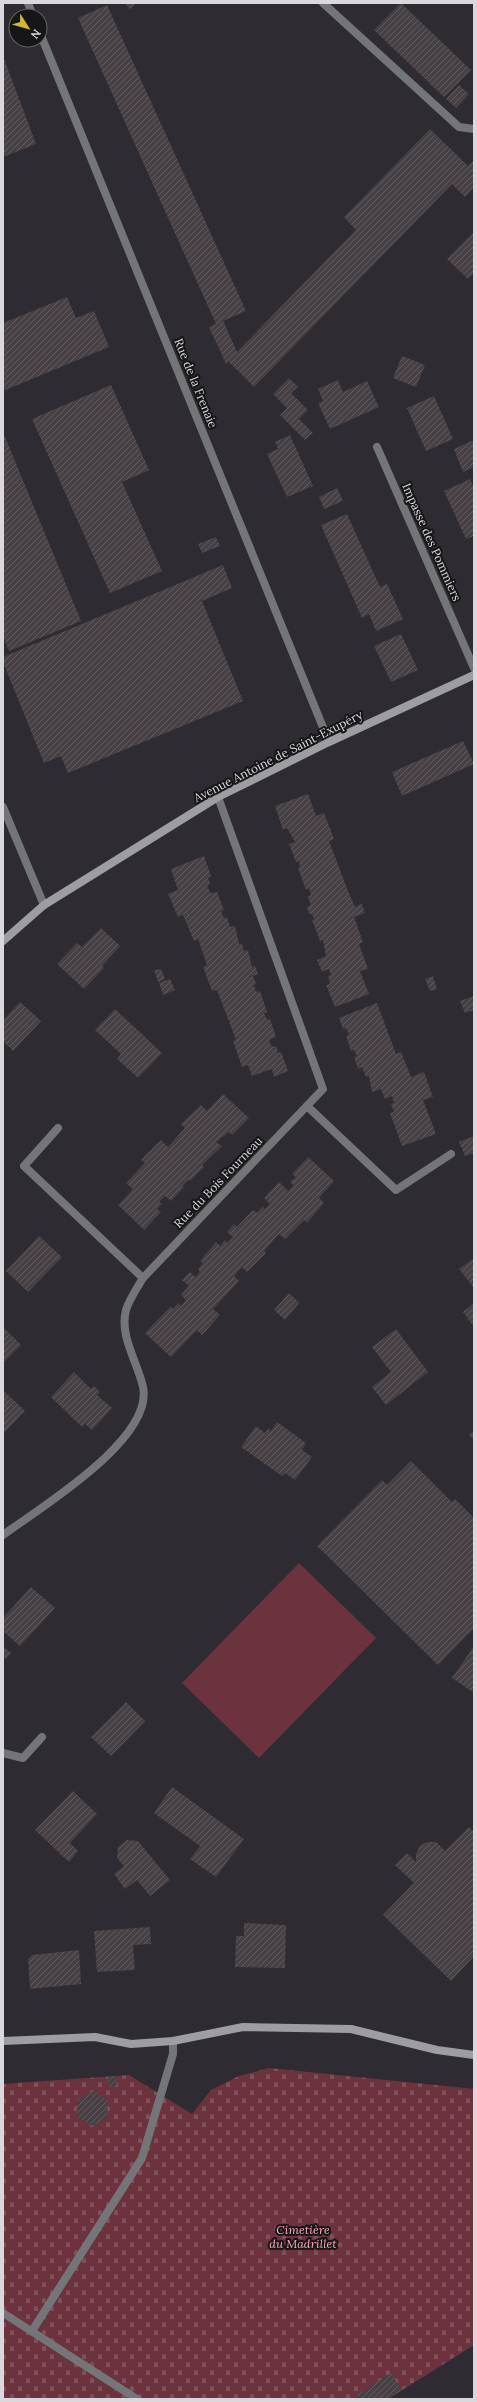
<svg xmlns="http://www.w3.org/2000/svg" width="477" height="2402" viewBox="0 0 477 2402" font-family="Lora,serif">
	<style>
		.grass { fill: #6c333f }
		.cemetery { fill: url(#cemetery-stones) }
		.building { fill: url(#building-hatch) }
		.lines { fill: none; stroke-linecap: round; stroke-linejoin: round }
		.lane { stroke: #747578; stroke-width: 8 }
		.street { stroke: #747578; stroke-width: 8 }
		.secondary { stroke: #9d9da3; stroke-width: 8 }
		.labels { text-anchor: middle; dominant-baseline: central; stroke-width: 4; stroke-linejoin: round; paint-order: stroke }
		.street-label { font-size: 12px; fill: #dbd8dd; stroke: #161517 }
		.park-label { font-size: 12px; font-style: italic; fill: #fea9b7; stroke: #161517 }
	</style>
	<defs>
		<pattern id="cemetery-stones" width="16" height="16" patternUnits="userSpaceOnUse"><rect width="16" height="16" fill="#6c333f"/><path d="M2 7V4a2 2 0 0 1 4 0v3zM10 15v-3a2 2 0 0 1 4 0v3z" fill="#80505a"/></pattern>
		<pattern id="building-hatch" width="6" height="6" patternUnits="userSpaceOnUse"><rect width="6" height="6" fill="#474044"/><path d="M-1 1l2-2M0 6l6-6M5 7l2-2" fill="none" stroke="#615b5f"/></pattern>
	</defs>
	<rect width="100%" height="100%" fill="#2f2b32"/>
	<path class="grass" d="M299,1563L376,1638L259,1758L182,1683Z"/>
	<path class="cemetery" d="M269,2068L474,2089V2345L388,2399H3V2084L129,2075L192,2114L211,2090L239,2076Z"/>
	<g class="building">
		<path d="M125,3H136L130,9Z"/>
		<path d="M401,3L471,70L444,97L374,30Z"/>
		<path d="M107,5L246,311L223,321L237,352L356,230L344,217L430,129L468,166L474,160V187L465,197L452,184L254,387L228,361L226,364L209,327L216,324L78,18Z"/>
		<path d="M3,56L36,144L3,157Z"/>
		<path d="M459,85L469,94L456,108L446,99Z"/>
		<path d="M474,232V273L468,279L447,259Z"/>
		<path d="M67,297L76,318L94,311L109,347L3,391V323Z"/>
		<path d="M402,356L425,365L416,387L393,378Z"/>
		<path d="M289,378L298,387L291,393L308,410L299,419L313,433L305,440L280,415L287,408L273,394Z"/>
		<path d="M338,380L343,392L367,381L379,407L330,429L318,403L323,401L318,389Z"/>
		<path d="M111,385L149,470L122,482L162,571L110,593L32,419Z"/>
		<path d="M434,396L453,439L426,451L407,408Z"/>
		<path d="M3,432L81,621L9,651L3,637Z"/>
		<path d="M290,435L313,486L287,497L267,454L278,449L275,442Z"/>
		<path d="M474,440V467L463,472L454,449Z"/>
		<path d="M470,479L474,488V536L466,539L444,491Z"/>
		<path d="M337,488L343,501L324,509L319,497Z"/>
		<path d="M347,514L380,587L387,584L403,619L376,631L369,614L362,618L321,525Z"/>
		<path d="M216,537L220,546L202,553L198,544Z"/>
		<path d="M223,565L232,588L202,601L243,701L68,773L61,756L44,763L3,662V657Z"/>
		<path d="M401,634L418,670L391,682L374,646Z"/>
		<path d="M463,741L474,764L402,796L392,772Z"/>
		<path d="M308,794L316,816L324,813L334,839L329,841L348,891L355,907L362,904L365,913L354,917L363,942L359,944L368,969L360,971L369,994L335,1007L326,985L330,984L328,976L331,975L329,969L322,972L317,960L326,956L323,940L320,941L312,920L314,919L312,914H309L307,907L311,905L308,897L311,895L309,888L306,890L298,868L300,867L299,861L296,862L289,844L295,842L287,828L283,830L275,806Z"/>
		<path d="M204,856L211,876L208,878L210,884L207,885L210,893L217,892L224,910L221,911L224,918L227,917L230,927L235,926L239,944H242L244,951L248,950L252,967L255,966L258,974L253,976L256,984L254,985L256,992L260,991L267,1012L264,1013L267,1020L270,1019L276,1037L269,1040L272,1047L276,1046L278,1053L281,1052L288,1071L274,1077L272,1069L252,1076L248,1065L242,1067L233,1041L236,1040L217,990L212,991L203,967L207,965L198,939L194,941L183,915L178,917L168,894L178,890L171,869Z"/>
		<path d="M101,928L120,946L102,966L104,968L84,989L57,964L77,943L82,947Z"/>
		<path d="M161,969L165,979L158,982L154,970Z"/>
		<path d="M433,976L437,989L430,991L425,979Z"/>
		<path d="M170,979L175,990L163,995L159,983Z"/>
		<path d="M474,996V1010L465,1013L460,1001Z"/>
		<path d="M20,1002L41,1021L13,1051L3,1041V1020Z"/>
		<path d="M377,1003L396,1054L401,1052L411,1077L424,1072L433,1097L423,1100L436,1134L402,1146L390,1113L394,1112L391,1104L394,1103L392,1096L385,1099L381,1089L372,1092L369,1076L366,1077L362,1067L358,1069L354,1057L357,1056L354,1050L351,1051L346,1036L349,1035L346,1028L343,1029L339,1018Z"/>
		<path d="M115,1009L162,1053L138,1078L117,1059L121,1054L95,1030Z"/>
		<path d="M223,1094L249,1118L232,1135L229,1132L216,1142L222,1146L202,1165L204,1167L190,1181L188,1180L182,1186L184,1187L171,1201L165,1196L159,1202L162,1204L157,1209L161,1212L144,1230L118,1205L133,1189L126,1183L145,1163L141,1160L161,1140L168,1147L185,1128L181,1124L201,1105L207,1111Z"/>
		<path d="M474,1136V1153L465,1156L459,1142Z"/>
		<path d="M308,1157L334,1181L319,1198L324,1203L307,1223L304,1220L285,1239L279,1234L264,1251L266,1253L247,1272L242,1267L234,1276L239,1281L213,1309L220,1315L202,1335L197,1330L171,1357L145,1333L171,1306L173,1309L179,1303L181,1306L186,1300L181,1295L189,1286L182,1280L190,1272L195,1277L200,1272L198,1269L203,1263L200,1261L216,1242L220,1246L225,1240L227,1243L233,1237L227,1232L234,1224L237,1227L253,1210L257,1213L263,1207L265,1209L270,1204L264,1198L279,1182L288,1191L294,1185L290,1182L296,1177L292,1174Z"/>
		<path d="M39,1236L62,1257L28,1292L6,1271Z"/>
		<path d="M474,1258V1288L459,1269Z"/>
		<path d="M289,1293L299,1303L285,1320L274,1310Z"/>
		<path d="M474,1303V1327L463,1312Z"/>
		<path d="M3,1327L21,1345L3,1363Z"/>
		<path d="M396,1329L428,1372L386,1405L372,1387L391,1372L372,1347Z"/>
		<path d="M74,1372L91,1389L94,1386L100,1392L97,1395L112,1408L92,1430L85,1424L82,1427L51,1397Z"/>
		<path d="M3,1390L25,1411L3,1434Z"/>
		<path d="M277,1422L306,1443L302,1450L312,1457L295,1480L285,1473L282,1476L241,1447L256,1426L265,1433L268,1429L271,1431Z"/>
		<path d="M474,1430V1440L469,1435Z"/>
		<path d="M411,1461L452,1502L455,1499L474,1518V1628L438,1665L317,1546L382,1480L387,1485Z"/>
		<path d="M31,1587L55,1608L20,1646L3,1631V1618Z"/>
		<path d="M3,1646L11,1653L6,1659L3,1656Z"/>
		<path d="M474,1646V1693L452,1678Z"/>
		<path d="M126,1702L145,1721L111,1756L91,1737Z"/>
		<path d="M172,1787L244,1839L216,1877L190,1859L200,1846L154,1813Z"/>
		<path d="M73,1791L97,1814L70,1843L78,1851L69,1862L35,1830Z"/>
		<path d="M469,1827L474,1832V1956L451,1981L383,1915L414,1883L395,1865L407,1853L416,1862V1854L420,1846L427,1842H436L445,1851Z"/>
		<path d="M127,1840L138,1841L170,1880L150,1896L137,1880L125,1889L114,1874L124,1866L117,1858L118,1847Z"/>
		<path d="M244,1923L286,1925L285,1968L235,1967L236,1936H244Z"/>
		<path d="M150,1927L151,1944L133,1945L135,1970L97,1972L94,1931Z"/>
		<path d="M79,1950L81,1984L30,1989L28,1959L32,1955Z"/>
		<path d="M108,2076H116L117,2086L109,2087Z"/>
		<path d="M93,2091L108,2100L107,2118L92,2126L77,2117V2100Z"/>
		<path d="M391,2373L402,2390L388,2399H360L357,2395Z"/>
	</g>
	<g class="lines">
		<g class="lane">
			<path d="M323,3L459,127L474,129"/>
			<path d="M3,2313L137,2399"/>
			<path d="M32,2331L142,2158L173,2054V2041"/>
		</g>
		<g class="street">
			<path d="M28,3L33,16"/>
			<path d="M40,33L329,742"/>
			<path d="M377,447L474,668"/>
			<path d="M3,807L44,905"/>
			<path d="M307,1106L396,1190L451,1154"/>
			<path d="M58,1128L24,1166L143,1278"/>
			<path d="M3,1535C41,1507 154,1439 143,1387C138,1363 119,1336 126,1310C129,1300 137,1288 143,1278L323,1089L218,797"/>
			<path d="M3,1753L23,1758L42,1737"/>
		</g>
		<g class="secondary">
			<path d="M3,941L44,905L218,797L329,742L474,675"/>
			<path d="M3,2041L95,2037L131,2044L173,2041L243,2027L351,2029L437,2050L474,2055"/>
		</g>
	</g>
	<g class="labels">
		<g class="street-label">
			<text transform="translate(196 383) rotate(68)">Rue de la Frenaie</text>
			<text transform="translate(432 542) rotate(66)">Impasse des Pommiers</text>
			<text transform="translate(278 756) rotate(-27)">Avenue Antoine de Saint-Exupéry</text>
			<text transform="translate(218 1182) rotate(-46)">Rue du Bois Fourneau</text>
		</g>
		<g class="park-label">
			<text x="303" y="2229">Cimetière<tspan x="303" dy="14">du Madrillet</tspan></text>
		</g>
	</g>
	<rect width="477" height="2402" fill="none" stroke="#dbd8dd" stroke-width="8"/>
	<g transform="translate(28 28) rotate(127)"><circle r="19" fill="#161517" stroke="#656366"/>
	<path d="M0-3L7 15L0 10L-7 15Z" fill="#d3b635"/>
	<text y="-6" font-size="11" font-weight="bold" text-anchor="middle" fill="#dbd8dd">N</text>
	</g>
</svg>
